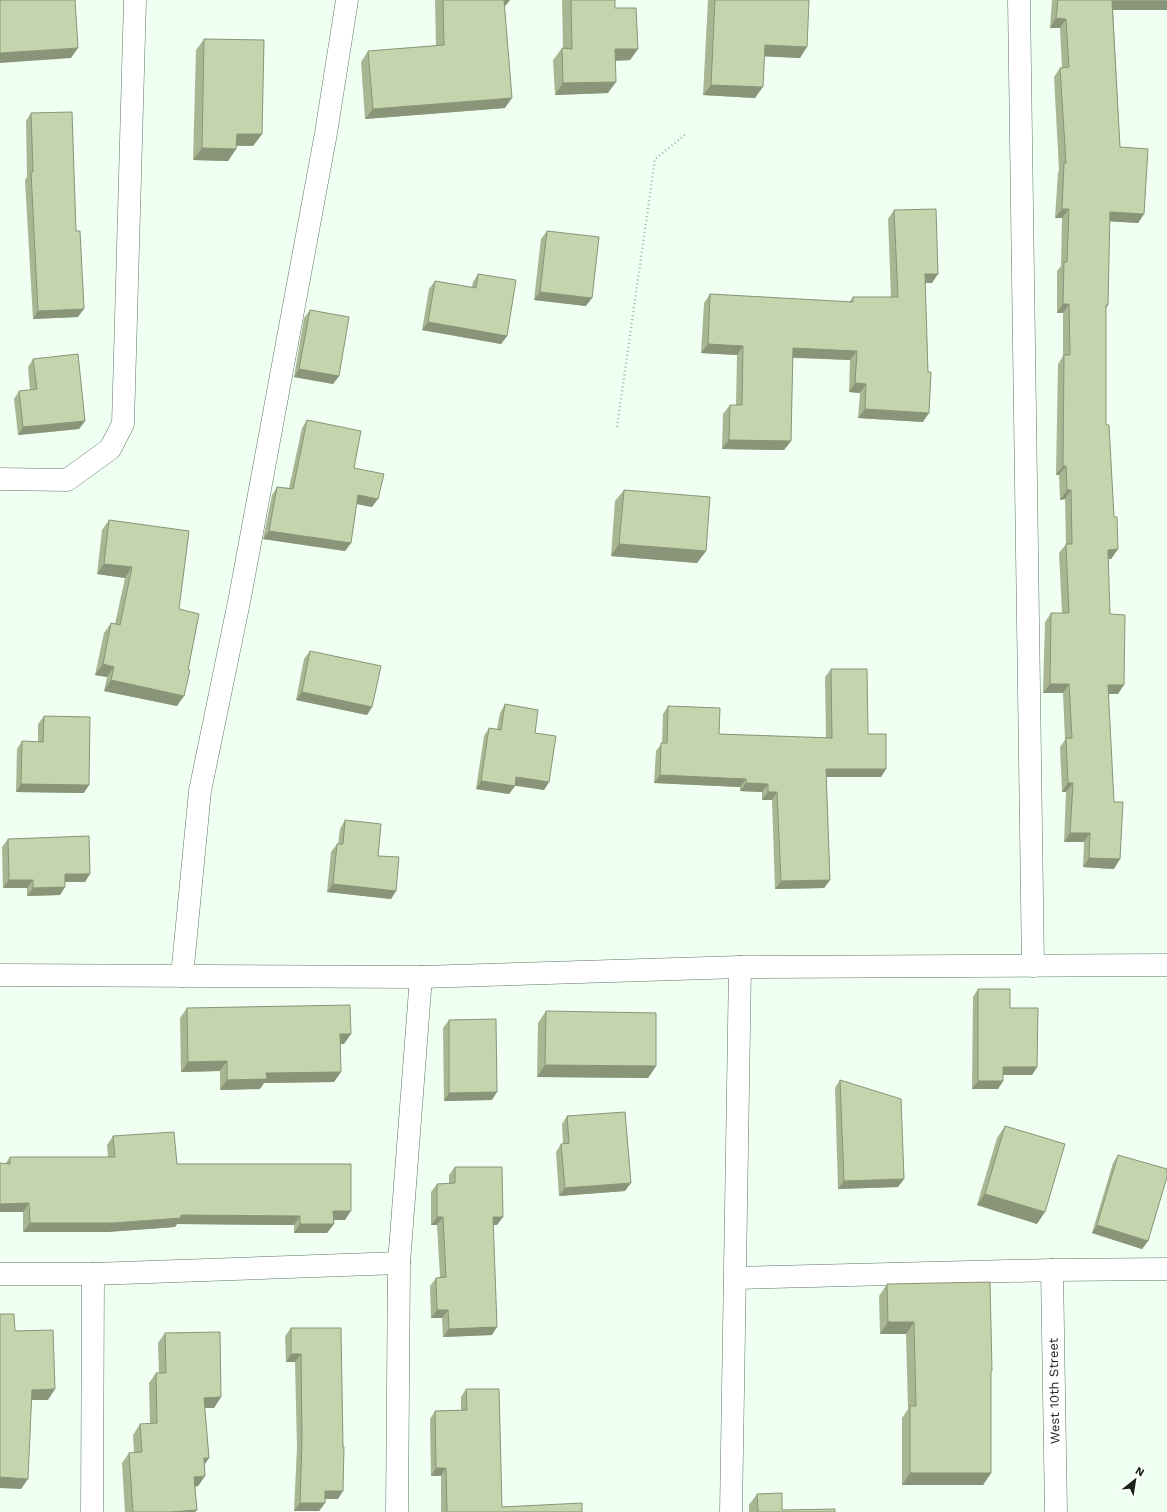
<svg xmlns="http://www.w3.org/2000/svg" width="1167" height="1512" viewBox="0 0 1167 1512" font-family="'Work Sans',sans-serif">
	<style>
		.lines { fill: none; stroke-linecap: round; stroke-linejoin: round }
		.minor-casing { stroke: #5f7664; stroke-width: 23 }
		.path { stroke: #a9b7ac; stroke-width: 2.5; stroke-dasharray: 1 3; stroke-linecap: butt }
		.minor { stroke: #fff; stroke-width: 22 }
		.wall { fill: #a9b694 }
		.shaded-wall { fill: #899478 }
		.building { fill: #c4d4ac; stroke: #899478 }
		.labels { text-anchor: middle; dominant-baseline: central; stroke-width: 4; stroke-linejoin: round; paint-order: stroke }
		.street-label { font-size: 13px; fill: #18221a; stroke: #fff }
	</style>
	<rect width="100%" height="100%" fill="#effff2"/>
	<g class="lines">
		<g class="minor-casing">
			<g id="minor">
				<path d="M1019,0L1033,966"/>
				<path d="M0,479L67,480L110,449L123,424L135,0"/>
				<path d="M0,975L421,977L740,967L1167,965"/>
				<path d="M182,976L200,791L240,597L326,133L347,0"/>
				<path d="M1052,1270L1056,1512"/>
				<path d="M0,1274H93L399,1263"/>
				<path d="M736,1278L1052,1270L1167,1269"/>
				<path d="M92,1512L93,1274"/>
				<path d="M397,1512L399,1263L421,977"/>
				<path d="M731,1512L740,967"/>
			</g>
		</g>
		<path class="path" d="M617,427L655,159L685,135"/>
		<use href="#minor" class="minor"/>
	</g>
	<g class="wall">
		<path d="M435,0H510L505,6V108L365,119L361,62L368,51L436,46Z"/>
		<path d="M562,0H615V8L638,49L630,60L615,61L608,93L555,95L553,60L562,48H563Z"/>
		<path d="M708,0H809L800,58L764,56L755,98L703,95Z"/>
		<path d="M1052,0H1167V10H1113L1120,147L1144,214L1138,223L1109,221L1108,305L1106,309V425L1114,517L1118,549L1111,559H1108L1110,614L1118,694H1108L1114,869L1083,867L1084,842H1064L1066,792H1062L1060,747L1065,740L1063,693H1043L1045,622L1051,613H1062L1059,553L1066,544L1065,499L1060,500L1059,475H1056L1058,364L1063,356V313H1057V271L1061,266L1062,218H1055L1058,172L1059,170L1054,77L1060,68H1062L1060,28H1050Z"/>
		<path d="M204,39L262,134L253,146H236V149L228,161L193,160L196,50Z"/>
		<path d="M31,113L78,317L33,319L25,180L27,177L26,121Z"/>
		<path d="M894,210L932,283H925L923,422L858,418L860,393L849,392L850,360L792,358L791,441L784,450L722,449L723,414L730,405H736L737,355L701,353L704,303L710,294L849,302L853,297H891L888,219Z"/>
		<path d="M547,231L586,306L534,300L541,239Z"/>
		<path d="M478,274L507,336L501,344L422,330L429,289L435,281L472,287L473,282Z"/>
		<path d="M310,310L339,376L333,384L294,377L304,318Z"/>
		<path d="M33,359L85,421L79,429L18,435L14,399L19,391L30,390L28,367Z"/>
		<path d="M307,420L354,468L372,507L356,504L351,543L345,551L263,539L272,495L277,487L289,488L302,428Z"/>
		<path d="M624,490L706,551L697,563L611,556L615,501Z"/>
		<path d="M109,520L179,609L177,706L104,691L107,677L95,675L104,633L111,623L115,624L125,578L97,574L102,530Z"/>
		<path d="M310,651L372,707L367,715L296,700L304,659Z"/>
		<path d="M831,669L868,734L886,769L881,777H826L830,880L824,888L775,889L772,800H762V792L740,791V787L654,783L656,751L662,743L663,714L668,706L719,734L826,738L825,677Z"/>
		<path d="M505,704L535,733L549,782L544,790L515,785L509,794L476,789L484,736L489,728L497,729L500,713Z"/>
		<path d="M44,716L84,793L16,792L17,749L22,741L38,742V724Z"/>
		<path d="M345,820L378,856L396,891L391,899L327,892L331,852L337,844H338L340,829Z"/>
		<path d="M8,839L85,882H65V887L60,895L27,896V888H3L2,847Z"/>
		<path d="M978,989L1010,1008L1037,1067L1032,1075H1003V1081L998,1089H972L973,997Z"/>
		<path d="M187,1008L344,1044H340L334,1082L264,1083L260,1089L220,1090V1071L181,1072L180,1018Z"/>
		<path d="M546,1011L656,1066L648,1078L537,1077L538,1023Z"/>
		<path d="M449,1020L492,1100L444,1101L443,1028Z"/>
		<path d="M840,1080L904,1179L898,1187L838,1189L835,1088Z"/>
		<path d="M567,1116L625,1191L559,1196L556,1152L561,1144H563L562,1124Z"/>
		<path d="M1005,1126L1037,1224L977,1205L997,1138Z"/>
		<path d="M113,1136L177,1164L345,1220H334V1224L327,1233H294V1225L177,1224L175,1227L107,1232H23V1212H0V1163L5,1164L10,1157H108L107,1145Z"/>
		<path d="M1118,1155L1148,1241L1142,1249L1092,1233L1113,1163Z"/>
		<path d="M455,1167L497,1225H493L492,1335L443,1337L442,1318H431L430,1286L436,1278L440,1277L437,1225H431V1192L437,1184H449V1175Z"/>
		<path d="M887,1284L991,1372V1473L983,1485H902V1418L908,1409L906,1334H880L879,1296Z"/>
		<path d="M291,1328H341L338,1499H325V1503L319,1511H294L297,1447L295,1362H286L285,1336Z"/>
		<path d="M165,1333L221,1397L214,1408H205L209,1458L204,1465L205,1476L198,1486L195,1487L197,1510L195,1512H125L122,1463L129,1453H134L133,1435L140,1424H150L149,1383L156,1373H159L158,1343Z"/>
		<path d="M466,1389L502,1507L582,1512H441V1476H431L430,1419L435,1411L461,1410V1397Z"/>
		<path d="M757,1494L782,1510L835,1512H749V1505Z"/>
	</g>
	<g class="shaded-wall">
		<path d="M501,0H510L505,6L497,7Z"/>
		<path d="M1112,1H1167V10H1106Z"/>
		<path d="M1056,18L1066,19L1060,28H1050Z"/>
		<path d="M765,45L807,47L800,58L757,56Z"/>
		<path d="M78,48L71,58L0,63V53Z"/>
		<path d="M615,49H638L630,60L607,61Z"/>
		<path d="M616,82L608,93L555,95L563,83Z"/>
		<path d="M711,85L763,87L755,98L703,95Z"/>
		<path d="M512,98L505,108L365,119L373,109Z"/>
		<path d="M237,134H262L253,146L228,145Z"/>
		<path d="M202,148L236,149L228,161L193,160Z"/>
		<path d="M1062,209H1069L1062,218H1055Z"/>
		<path d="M1110,212L1144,214L1138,223L1103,221Z"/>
		<path d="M925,274H938L932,283H919Z"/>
		<path d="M540,292L592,298L586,306L534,300Z"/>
		<path d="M1063,304H1069L1063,313H1057Z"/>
		<path d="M84,309L78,317L33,319L38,311Z"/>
		<path d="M428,322L507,336L501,344L422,330Z"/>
		<path d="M708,344L743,346L737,355L701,353Z"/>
		<path d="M793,348L857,351L850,360L786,357Z"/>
		<path d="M299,369L339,376L333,384L294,377Z"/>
		<path d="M855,383L866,384L860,393L849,392Z"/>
		<path d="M865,409L929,413L923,422L858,418Z"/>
		<path d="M85,421L79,429L18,435L23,427Z"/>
		<path d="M729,440L791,441L784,450L722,449Z"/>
		<path d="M1063,466H1066L1059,475H1056Z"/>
		<path d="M1067,490H1071L1065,499L1060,500Z"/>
		<path d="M358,495L378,499L372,507L352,503Z"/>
		<path d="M269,531L351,543L345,551L263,539Z"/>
		<path d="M619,544L706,551L697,563L611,556Z"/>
		<path d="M1118,549L1111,559H1102L1108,550Z"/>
		<path d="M104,564L132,567L125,578L97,574Z"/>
		<path d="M103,664L114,667L107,677L95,675Z"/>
		<path d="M111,680L184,696L177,706L104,691Z"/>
		<path d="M1050,684H1069L1063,693H1043Z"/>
		<path d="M1108,685H1124L1118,694H1102Z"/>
		<path d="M302,692L372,707L367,715L296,700Z"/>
		<path d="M826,769H886L881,777H820Z"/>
		<path d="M660,775L746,779L740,787L654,783Z"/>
		<path d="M516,777L549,782L544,790L510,785Z"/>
		<path d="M481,781L515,786L509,794L476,789Z"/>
		<path d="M746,783L768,784L762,792L740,791Z"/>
		<path d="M1068,783H1073L1066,792H1062Z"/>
		<path d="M21,784L89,785L84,793L16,792Z"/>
		<path d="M768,792H777L772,800H762Z"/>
		<path d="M1070,833H1090L1084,842H1064Z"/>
		<path d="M1089,858L1120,859L1114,869L1083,867Z"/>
		<path d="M65,874H90L85,882H60Z"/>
		<path d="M9,880H33L27,888H3Z"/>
		<path d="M830,880L824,888L775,889L781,881Z"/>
		<path d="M333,884L396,891L391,899L327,892Z"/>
		<path d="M65,887L60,895L27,896L33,888Z"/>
		<path d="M340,1034H351L344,1044H333Z"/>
		<path d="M227,1061L220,1071L181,1072L188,1062Z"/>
		<path d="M545,1065L656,1066L648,1078L537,1077Z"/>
		<path d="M1003,1067H1037L1032,1075H997Z"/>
		<path d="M341,1072L334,1082L264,1083L260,1089L220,1090L227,1080L266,1073Z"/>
		<path d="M978,1081H1003L998,1089H972Z"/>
		<path d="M497,1092L492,1100L444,1101L449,1093Z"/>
		<path d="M904,1179L898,1187L838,1189L844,1181Z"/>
		<path d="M631,1183L625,1191L559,1196L565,1188Z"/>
		<path d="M985,1194L1045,1212L1037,1224L977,1205Z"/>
		<path d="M29,1203L23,1212H0V1204Z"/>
		<path d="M333,1211H351L345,1220H327Z"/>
		<path d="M181,1215L300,1216L294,1225L177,1224L175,1227L107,1232H23L30,1223Z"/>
		<path d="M437,1217H443L437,1225H431Z"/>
		<path d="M493,1217H503L497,1225H487Z"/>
		<path d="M300,1224H334L327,1233H294Z"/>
		<path d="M1097,1225L1148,1241L1142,1249L1092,1233Z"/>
		<path d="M437,1310H448L442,1318H431Z"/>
		<path d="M888,1322H914L906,1334H880Z"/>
		<path d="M497,1327L492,1335L443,1337L449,1329Z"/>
		<path d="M291,1354H301L295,1362H286Z"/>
		<path d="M55,1389L48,1400H25L32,1390Z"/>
		<path d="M221,1397L214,1408H197L204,1398Z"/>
		<path d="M204,1458H209L202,1468Z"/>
		<path d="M436,1468H446L441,1476H431Z"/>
		<path d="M910,1473H991L983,1485H902Z"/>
		<path d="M205,1476L198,1486L187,1487L194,1477Z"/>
		<path d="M0,1477L28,1479L21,1489L0,1488Z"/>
		<path d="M325,1491H343L338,1499H320Z"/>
		<path d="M300,1503H325L319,1511H294Z"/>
		<path d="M197,1510L195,1512H171Z"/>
	</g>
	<g class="building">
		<path d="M0,0H75L78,48L0,53Z"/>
		<path d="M443,0H504L512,98L373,109L368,51L444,45Z"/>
		<path d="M571,0H615V8H636L638,49H615L616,82L563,83L562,48L572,49Z"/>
		<path d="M715,0H809L807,47L765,45L763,87L711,85Z"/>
		<path d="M1058,0H1167V1H1112L1120,147L1148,149L1144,214L1110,212L1108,305H1106V425H1109L1114,517H1117L1118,549L1108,550L1110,614L1125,615L1124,685H1108L1114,802H1123L1120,859L1089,858L1090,833H1070L1073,783H1068L1066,738H1072L1069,684H1050L1051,613H1069L1066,544H1072L1071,490H1067L1066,466H1063L1064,355H1070L1069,304H1063L1064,262H1067L1069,209H1062L1064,163H1066L1060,68L1069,67L1066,19L1056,18Z"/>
		<path d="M204,39L264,40L262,134H237L236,149L202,148Z"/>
		<path d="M72,112L76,231H80L84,309L38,311L31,172H33L31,113Z"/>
		<path d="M936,209L938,274H925L928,372H931L929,413L865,409L866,384L855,383L857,351L793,348L791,441L729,440L730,405H742L743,346L708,344L710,294L853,302V297H898L894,210Z"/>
		<path d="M547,231L599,237L592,298L540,292Z"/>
		<path d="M478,274L516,280L507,336L428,322L435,281L476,288Z"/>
		<path d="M310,310L349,317L339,376L299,369Z"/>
		<path d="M78,354L85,421L23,427L19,391L37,389L33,359Z"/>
		<path d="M307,420L361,431L354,468L384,474L378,499L358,495L351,543L269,531L277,487L293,489Z"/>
		<path d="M624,490L710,497L706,551L619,544Z"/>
		<path d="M109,520L189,531L179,609L199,614L188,670H190L184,696L111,680L114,667L103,664L111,623L120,625L132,567L104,564Z"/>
		<path d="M310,651L381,666L372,707L302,692Z"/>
		<path d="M831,669H867L868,734H886V769H826L830,880L781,881L777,792H768V784L746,783V779L660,775L661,743H667L668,706L720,708L719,734L832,738Z"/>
		<path d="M505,704L538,710L535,733L556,736L549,782L516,777L515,786L481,781L489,728L501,730Z"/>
		<path d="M44,716L90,717L89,785L21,784L22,741L43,742Z"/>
		<path d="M345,820L381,824L378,856L399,857L396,891L333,884L337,844H343Z"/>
		<path d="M89,836L90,874H65V887L33,888V880H9L8,839Z"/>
		<path d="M978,989H1010V1008H1038L1037,1067H1003V1081H978Z"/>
		<path d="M350,1005L351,1034H340L341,1072L266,1073L267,1079L227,1080V1061L188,1062L187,1008Z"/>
		<path d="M546,1011L656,1013V1066L545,1065Z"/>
		<path d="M496,1019L497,1092L449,1093V1020Z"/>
		<path d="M840,1080L901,1099L904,1179L844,1181Z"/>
		<path d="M625,1112L631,1183L565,1188L561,1144L569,1143L567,1116Z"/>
		<path d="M1005,1126L1065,1144L1045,1212L985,1194Z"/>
		<path d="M174,1132L177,1164H351V1211H333L334,1224H300V1216L181,1215V1218L113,1223H30L29,1203L0,1204V1163L10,1164V1157H115L113,1136Z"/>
		<path d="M1118,1155L1167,1169V1177L1148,1241L1097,1225Z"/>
		<path d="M455,1167H502L503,1217H493L497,1327L449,1329L448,1310H437L436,1278L446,1277L443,1217H437V1184L455,1183Z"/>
		<path d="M990,1282L992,1371H991V1473H910V1406H916L914,1322H888L887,1284Z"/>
		<path d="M0,1314H14L15,1331L53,1330L55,1389L32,1390L28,1479L0,1477Z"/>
		<path d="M291,1328H341L343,1447H344L343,1491H325V1503H300L302,1439L301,1354H291Z"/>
		<path d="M220,1332L221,1397L204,1398L209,1458H204L205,1476L194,1477L197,1510L171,1512H133L129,1453L142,1452L140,1424L157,1423L156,1373H166L165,1333Z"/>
		<path d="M466,1389H499L502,1507L582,1503V1512H447L446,1468H436L435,1411L467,1410Z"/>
		<path d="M782,1493V1510L835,1509V1512H758L757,1494Z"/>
	</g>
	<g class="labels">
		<g class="street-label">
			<text transform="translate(1054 1391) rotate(-91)">West 10th Street</text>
		</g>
	</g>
	<g transform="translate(1135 1480) rotate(30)" stroke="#ffffff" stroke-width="3" paint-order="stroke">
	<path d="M0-3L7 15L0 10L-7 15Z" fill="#18221a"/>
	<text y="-6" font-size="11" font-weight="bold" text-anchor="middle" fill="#18221a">N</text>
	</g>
</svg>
